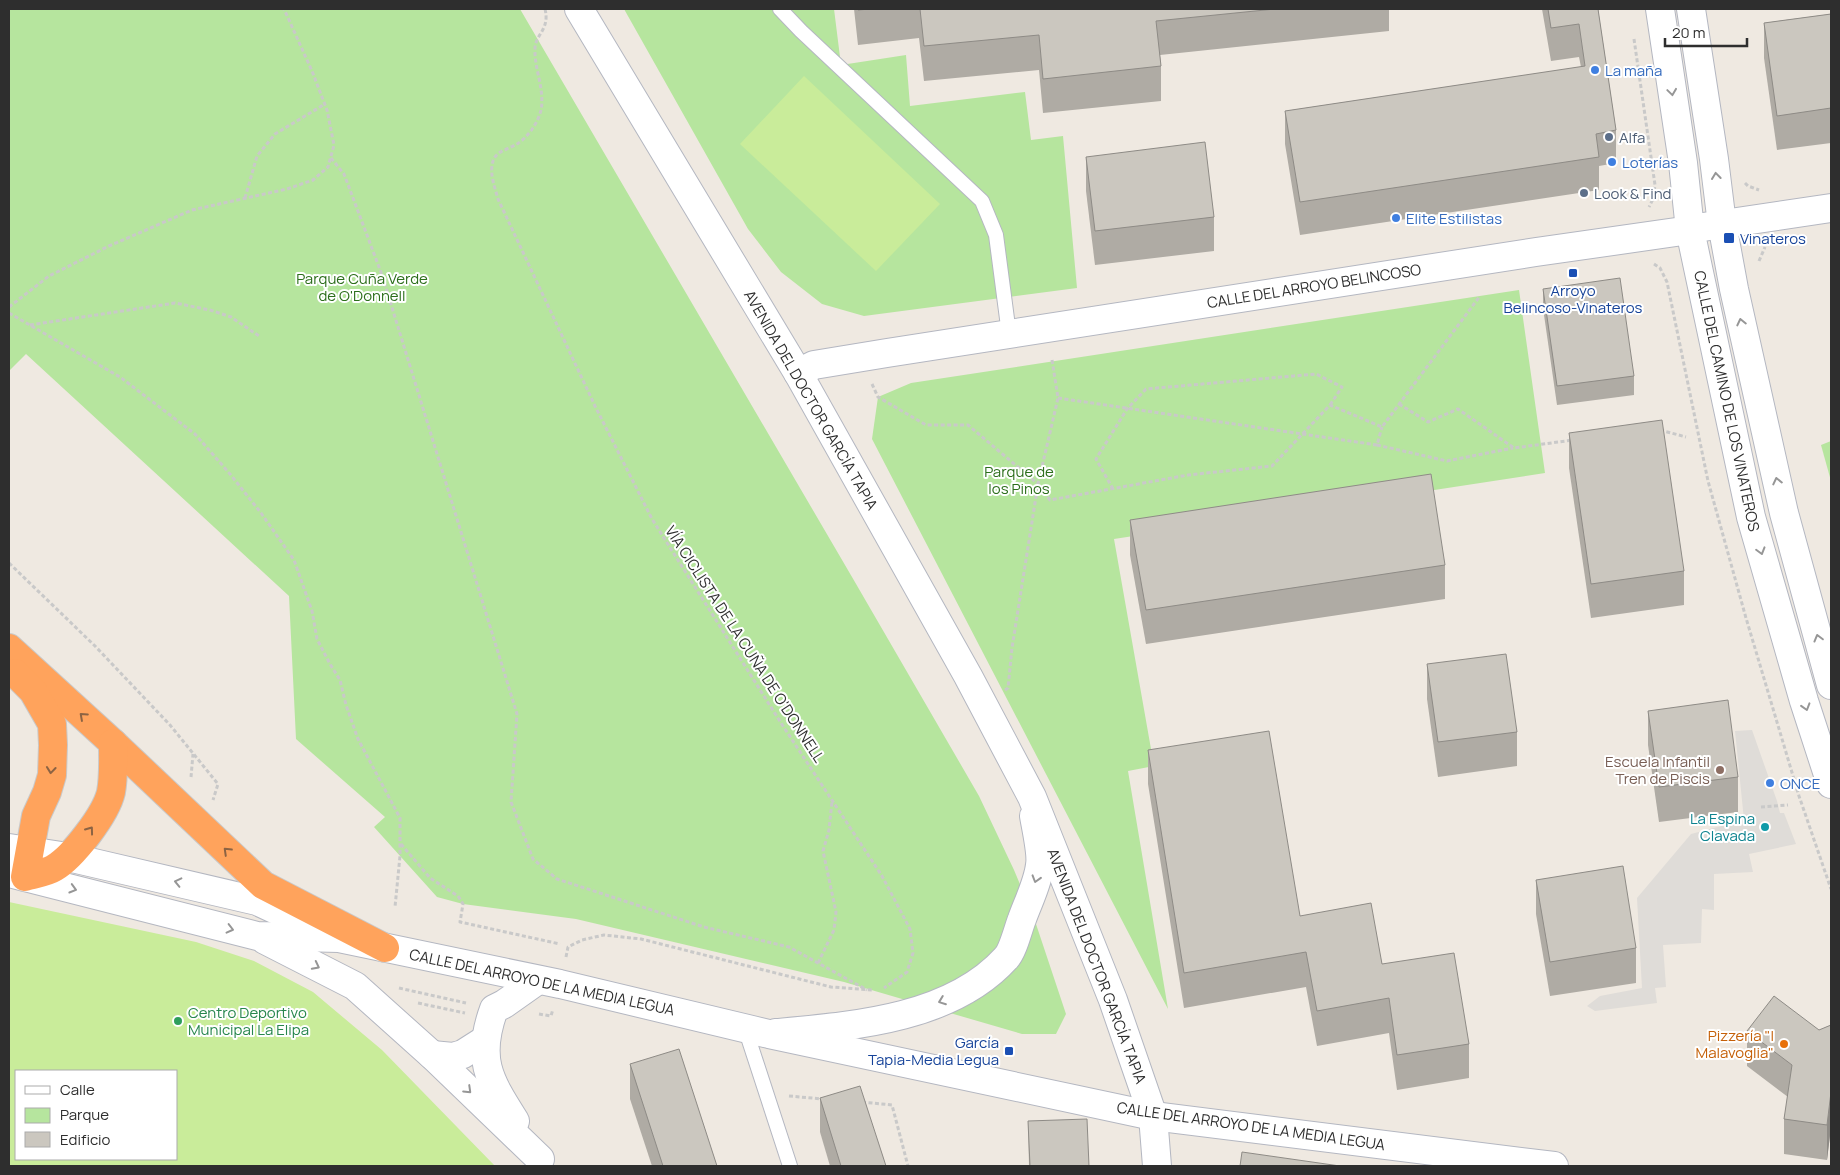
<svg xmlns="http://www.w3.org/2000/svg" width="1840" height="1175" viewBox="0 0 1840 1175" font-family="Manrope,sans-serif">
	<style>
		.green { fill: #b6e59e }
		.pitch { fill: #c9ec9a; fill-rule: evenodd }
		.plaza { fill: #dfdcd8 }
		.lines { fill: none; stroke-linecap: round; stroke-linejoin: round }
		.lane-casing { stroke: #b4b7c1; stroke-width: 16 }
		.street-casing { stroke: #b4b7c1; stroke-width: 30 }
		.secondary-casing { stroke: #b4b7c1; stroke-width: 30 }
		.highway-casing { stroke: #c9c9c9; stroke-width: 30 }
		.path { stroke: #c9c9c9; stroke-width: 3; stroke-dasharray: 4 2.5; stroke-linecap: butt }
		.lane { stroke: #fff; stroke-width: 14 }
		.street { stroke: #fff; stroke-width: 28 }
		.secondary { stroke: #fff; stroke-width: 28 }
		.highway { stroke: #ffa35c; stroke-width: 28 }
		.wall { fill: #afaba4 }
		.shaded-wall { fill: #8e8b86 }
		.building { fill: #cbc7bf; stroke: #8e8b86 }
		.oneway { stroke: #969696 }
		.oneway2 { stroke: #8c6343 }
		.shop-dot { fill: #3f7fe0; stroke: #fff; stroke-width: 2 }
		.service-dot { fill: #5c6f8a; stroke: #fff; stroke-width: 2 }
		.transit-dot { fill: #1a4fb4; stroke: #fff; stroke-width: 2 }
		.education-dot { fill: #8d6e63; stroke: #fff; stroke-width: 2 }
		.culture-dot { fill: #0f9aa8; stroke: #fff; stroke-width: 2 }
		.leisure-dot { fill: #2e9e5b; stroke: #fff; stroke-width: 2 }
		.food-dot { fill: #e8710a; stroke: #fff; stroke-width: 2 }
		.labels { text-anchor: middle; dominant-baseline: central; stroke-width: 4; stroke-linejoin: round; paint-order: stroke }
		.shop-label { font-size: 15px; fill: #366cbe; stroke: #fff; text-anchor: start }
		.service-label { font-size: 15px; fill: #4e5e75; stroke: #fff; text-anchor: start }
		.transit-label { font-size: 15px; fill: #164399; stroke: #fff; text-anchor: start }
		.park-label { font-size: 15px; fill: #2c6e1b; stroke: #fff }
		.street-label { font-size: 15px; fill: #2e2e2e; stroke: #fff }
		.education-label { font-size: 15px; fill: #785e54; stroke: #fff; text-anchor: end }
		.culture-label { font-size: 15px; fill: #0d838f; stroke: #fff; text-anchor: end }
		.leisure-label { font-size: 15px; fill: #27864d; stroke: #fff; text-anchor: start }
		.food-label { font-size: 15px; fill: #c56008; stroke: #fff; text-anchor: end }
	</style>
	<rect width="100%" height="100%" fill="#efe9e1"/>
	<g class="green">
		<path d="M9,9H520L852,577L979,796L1014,870L1034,918L1066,1014L1056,1034H1022L844,982L576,919L463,904L437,897L374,827L385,817L296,739L289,596L26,354L9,371Z"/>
		<path d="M624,9H834L841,65L906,55L910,106L1025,92L1031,140L1063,136L1077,288L864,316L822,304L781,272L748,229Z"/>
		<path d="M1519,290L1545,473L1114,539L1154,766L1128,771L1168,1009L872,439L878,397L911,383Z"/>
		<path d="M1831,441V481L1821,445Z"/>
	</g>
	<g class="pitch">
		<path d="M804,76L940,204L876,271L740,144Z"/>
		<path d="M9,902L196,942L254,961L313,992L382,1050L495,1166H9ZM16,1071H176V1159H16Z"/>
	</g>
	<path class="plaza" d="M1752,730L1777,801L1780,813H1784L1796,844L1749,854L1753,872L1714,874V910L1702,909L1701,943L1663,945L1666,987L1655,988L1657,1003L1595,1011L1587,1006L1600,996L1642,988L1637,898L1691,834L1744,820L1735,731Z"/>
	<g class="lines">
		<g class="lane-casing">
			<g id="lane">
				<path d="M780,9L801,31L982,201L996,235L1009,334"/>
				<path d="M745,1028L790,1166"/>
			</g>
		</g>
		<g class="street-casing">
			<g id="street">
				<path d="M798,373L814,365L887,353L1536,252L1690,230"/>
				<path d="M776,1033C853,1026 951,1019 1006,958C1013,951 1018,929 1022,919C1028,902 1038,883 1040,865C1042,854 1036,828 1034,816"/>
			</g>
		</g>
		<g class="secondary-casing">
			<g id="secondary">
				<path d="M579,9L798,373L968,676L1032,797L1113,1000L1153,1116L1157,1166"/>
				<path d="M1660,9L1683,163L1690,230L1751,517L1804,701L1831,784"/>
				<path d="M1691,9L1714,159L1722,224L1734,289L1784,513L1831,685"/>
				<path d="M1703,227L1831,208"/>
				<path d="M9,848L68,857L257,901L328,934"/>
				<path d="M9,873L257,936L339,938L560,984L769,1034L1153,1116L1554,1166"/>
				<path d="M265,940L355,986L432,1055L540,1159"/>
				<path d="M432,1055L453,1057L463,1054L485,1040"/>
				<path d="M515,1121C488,1079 476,1058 494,1009L504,1004L538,980"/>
			</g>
		</g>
		<g class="highway-casing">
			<g id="highway">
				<path d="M9,648L113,743L263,885L385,948"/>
				<path d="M15,673L33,691L52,724L53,745L52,775L47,792L36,816L25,877C34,874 46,873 54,868C73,857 106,814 111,792C114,776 113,759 113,743"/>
			</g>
		</g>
		<g class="path">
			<path d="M545,9C550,29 536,34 535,48C534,69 545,89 541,110C538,123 528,137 517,144C509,149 496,151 493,161C489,173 495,188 498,199L595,406L652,519L781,723L882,876L910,929L913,953L907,972L884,988"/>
			<path d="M1634,39L1655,185L1653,199L1649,207"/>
			<path d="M331,158L344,174L382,275L517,714L511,802L533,859L557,879L704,927L789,947L867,990"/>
			<path d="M1745,183L1748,186L1759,190"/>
			<path d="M245,198L257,156L275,134L325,104"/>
			<path d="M1759,261L1765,247"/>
			<path d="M1654,264L1660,268L1667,282L1708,481L1746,618L1799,796L1831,889"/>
			<path d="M9,307L49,276L109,246L192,210L287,189L313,180L328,167L334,145L327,110L312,71L284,9"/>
			<path d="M9,313L120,377L195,434L230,474L261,513L294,560L312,611L317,639L330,664L340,680L346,705L358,739L400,818V856L395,907"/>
			<path d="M30,325L175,303L210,310L231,317L259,336"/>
			<path d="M1052,360L1058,398L1038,484L1050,500L1188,475L1272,466L1330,405L1382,427L1480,296"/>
			<path d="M872,384L878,397L926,425H968L1038,484L1012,648L1008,688L1005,690"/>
			<path d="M1058,398L1377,445L1382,427"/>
			<path d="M1399,404L1428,422L1458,409L1514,448L1573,440"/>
			<path d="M1660,430L1686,437"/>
			<path d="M1377,445L1447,461L1513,448"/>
			<path d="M1113,489L1096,459L1127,409L1146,389L1316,374L1342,387L1330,405"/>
			<path d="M9,563L95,646L170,725L218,784L213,800"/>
			<path d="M191,777L193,754"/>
			<path d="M1761,807L1788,805"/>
			<path d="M401,844L430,878L458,896L463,904L460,922L560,944"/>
			<path d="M566,957L568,947L582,940L604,935L641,939L831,987L873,990"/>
			<path d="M818,963L834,930L836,912L823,851L829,830L832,801"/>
			<path d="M399,988L466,1003"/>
			<path d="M418,1003L465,1013"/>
			<path d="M539,1014L551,1016L553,1009"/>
			<path d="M789,1096L823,1099"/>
			<path d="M862,1102L892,1105L908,1166"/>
		</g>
		<use href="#lane" class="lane"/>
		<use href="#street" class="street"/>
		<use href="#secondary" class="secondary"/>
		<use href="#highway" class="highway"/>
	</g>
	<g class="wall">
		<path d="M854,9H1389V31L1160,55L1161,66V101L1043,113L1039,70L924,81L919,38L858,45Z"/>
		<path d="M1542,9H1598L1616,130V163L1599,166V190L1300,235L1285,144V111L1581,67L1579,57L1551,61Z"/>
		<path d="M1831,14V143L1777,150L1764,58V23Z"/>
		<path d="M1086,157L1214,217V251L1095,265L1086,191Z"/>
		<path d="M1543,289L1634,376V395L1557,405L1543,308Z"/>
		<path d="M1569,433L1684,571V605L1591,618L1569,468Z"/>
		<path d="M1130,520L1445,565V599L1146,644L1130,555Z"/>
		<path d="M1427,664L1517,732V766L1438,777L1427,699Z"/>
		<path d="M1648,711L1738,777V812L1659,822L1648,745Z"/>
		<path d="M1148,750L1300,916L1382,964L1469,1044V1078L1397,1090L1389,1033L1317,1046L1306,987L1184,1008L1148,784Z"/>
		<path d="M1536,880L1636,948V983L1550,996L1536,914Z"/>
		<path d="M1831,1025V1127L1827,1160L1784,1154V1119L1788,1097L1747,1066V1031L1819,1030Z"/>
		<path d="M630,1064L717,1166H652L630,1099Z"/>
		<path d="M820,1098L886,1166H830L820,1132Z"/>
		<path d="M1028,1121L1089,1166H1029Z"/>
	</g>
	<path class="shaded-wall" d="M1831,1092V1127L1827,1160V1125Z"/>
	<g class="building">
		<path d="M858,9H870L858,10Z"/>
		<path d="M920,9H1275L1156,21L1161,66L1043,79L1039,35L924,46Z"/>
		<path d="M1548,9H1598L1616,130L1596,134L1599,157L1300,202L1285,111L1585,66L1579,24L1551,28Z"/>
		<path d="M1831,14V108L1777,116L1764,23Z"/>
		<path d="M1205,142L1214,217L1095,231L1086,157Z"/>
		<path d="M1620,278L1634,376L1557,386L1543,289Z"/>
		<path d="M1662,420L1684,571L1591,584L1569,433Z"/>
		<path d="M1431,474L1445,565L1146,610L1130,520Z"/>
		<path d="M1506,654L1517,732L1438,742L1427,664Z"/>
		<path d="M1728,700L1738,777L1659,787L1648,711Z"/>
		<path d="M1269,731L1300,916L1371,903L1382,964L1454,953L1469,1044L1397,1055L1389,998L1317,1011L1306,952L1184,973L1148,750Z"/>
		<path d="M1623,866L1636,948L1550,962L1536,880Z"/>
		<path d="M1774,996L1819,1030L1831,1025V1092L1827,1125L1784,1119L1792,1065L1747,1031Z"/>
		<path d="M679,1049L717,1166H663L630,1064Z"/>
		<path d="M860,1086L886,1166H841L820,1098Z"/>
		<path d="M1087,1119L1089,1166H1030L1028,1121Z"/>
		<path d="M1242,1152L1340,1166H1240Z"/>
	</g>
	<defs><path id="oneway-chevron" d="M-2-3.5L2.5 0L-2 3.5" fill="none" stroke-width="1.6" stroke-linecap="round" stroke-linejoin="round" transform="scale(1.25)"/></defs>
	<g class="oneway">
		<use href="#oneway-chevron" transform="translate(1672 92) rotate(82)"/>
		<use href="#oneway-chevron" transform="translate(1716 176) rotate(-97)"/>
		<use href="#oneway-chevron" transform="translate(1741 322) rotate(-103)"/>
		<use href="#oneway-chevron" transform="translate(1777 481) rotate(-103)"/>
		<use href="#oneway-chevron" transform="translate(1761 551) rotate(74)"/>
		<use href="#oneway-chevron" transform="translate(1818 638) rotate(-105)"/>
		<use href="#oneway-chevron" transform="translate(1806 707) rotate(73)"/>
		<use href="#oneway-chevron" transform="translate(1036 879) rotate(107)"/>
		<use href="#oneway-chevron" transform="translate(178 882) rotate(-167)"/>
		<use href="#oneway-chevron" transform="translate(73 889) rotate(16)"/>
		<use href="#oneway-chevron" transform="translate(230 929) rotate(14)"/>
		<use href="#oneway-chevron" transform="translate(316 966) rotate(27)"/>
		<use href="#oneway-chevron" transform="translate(942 1001) rotate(159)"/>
		<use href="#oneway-chevron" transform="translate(468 1090) rotate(44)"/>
	</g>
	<g class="oneway2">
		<use href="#oneway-chevron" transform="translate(83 716) rotate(-138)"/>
		<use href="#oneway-chevron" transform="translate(51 770) rotate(96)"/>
		<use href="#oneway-chevron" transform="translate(90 830) rotate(-54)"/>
		<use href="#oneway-chevron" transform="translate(227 851) rotate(-136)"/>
	</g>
	<g class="shop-dot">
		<circle cx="1595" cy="70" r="5"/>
		<circle cx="1612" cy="162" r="5"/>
		<circle cx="1396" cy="218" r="5"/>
		<circle cx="1770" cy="783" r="5"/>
	</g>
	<g class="service-dot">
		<circle cx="1609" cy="137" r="5"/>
		<circle cx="1584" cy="193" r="5"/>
	</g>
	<g class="transit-dot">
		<rect x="1723" y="232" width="12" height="12" rx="2.5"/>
		<rect x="1568" y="268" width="10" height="10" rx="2.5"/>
		<rect x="1004" y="1046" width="10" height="10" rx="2.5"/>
	</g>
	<circle class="education-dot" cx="1720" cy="770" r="5"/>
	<circle class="culture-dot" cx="1765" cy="827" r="5"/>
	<circle class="leisure-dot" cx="178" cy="1021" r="5"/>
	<circle class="food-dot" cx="1784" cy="1044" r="5"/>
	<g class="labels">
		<g class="shop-label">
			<text x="1605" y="70">La maña</text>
			<text x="1622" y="162">Loterías</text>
			<text x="1406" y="218">Elite Estilistas</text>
			<text x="1780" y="783">ONCE</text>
		</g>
		<g class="service-label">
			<text x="1619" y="137">Alfa</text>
			<text x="1594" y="193">Look &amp; Find</text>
		</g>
		<g class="transit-label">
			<text x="1740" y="238">Vinateros</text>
			<text x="1573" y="290" text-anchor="middle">Arroyo<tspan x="1573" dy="17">Belincoso-Vinateros</tspan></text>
			<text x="999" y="1042" text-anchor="end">García<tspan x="999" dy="17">Tapia-Media Legua</tspan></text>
		</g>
		<g class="park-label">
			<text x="362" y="278">Parque Cuña Verde<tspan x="362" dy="17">de O'Donnell</tspan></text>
			<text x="1019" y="471">Parque de<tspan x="1019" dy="17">los Pinos</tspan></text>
		</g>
		<g class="street-label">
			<text transform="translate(1314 286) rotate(-9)">CALLE DEL ARROYO BELINCOSO</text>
			<text transform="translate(811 400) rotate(60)">AVENIDA DEL DOCTOR GARCÍA TAPIA</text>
			<text transform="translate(1727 401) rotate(78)">CALLE DEL CAMINO DE LOS VINATEROS</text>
			<text transform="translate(745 644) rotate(57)">VÍA CICLISTA DE LA CUÑA DE O'DONNELL</text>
			<text transform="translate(1097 966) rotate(69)">AVENIDA DEL DOCTOR GARCÍA TAPIA</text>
			<text transform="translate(542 982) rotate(12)">CALLE DEL ARROYO DE LA MEDIA LEGUA</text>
			<text transform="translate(1251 1126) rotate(8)">CALLE DEL ARROYO DE LA MEDIA LEGUA</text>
		</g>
		<g class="education-label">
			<text x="1710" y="761">Escuela Infantil<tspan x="1710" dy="17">Tren de Piscis</tspan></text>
		</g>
		<g class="culture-label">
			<text x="1755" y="818">La Espina<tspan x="1755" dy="17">Clavada</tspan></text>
		</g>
		<g class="leisure-label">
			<text x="188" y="1012">Centro Deportivo<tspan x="188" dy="17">Municipal La Elipa</tspan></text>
		</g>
		<g class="food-label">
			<text x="1774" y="1035">Pizzería "I<tspan x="1774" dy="17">Malavoglia"</tspan></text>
		</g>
	</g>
	<rect width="1840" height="1175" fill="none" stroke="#2e2e2e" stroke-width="20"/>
	<rect x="15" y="1070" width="162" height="90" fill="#ffffff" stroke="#ababab"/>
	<rect x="25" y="1086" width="25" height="8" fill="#ffffff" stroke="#ababab"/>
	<text x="60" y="1095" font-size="15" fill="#2e2e2e">Calle</text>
	<rect x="25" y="1108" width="25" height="15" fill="#b6e59e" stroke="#ababab"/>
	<text x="60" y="1120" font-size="15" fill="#2e2e2e">Parque</text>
	<rect x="25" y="1132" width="25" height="15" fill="#cbc7bf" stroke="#ababab"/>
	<text x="60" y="1145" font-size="15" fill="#2e2e2e">Edificio</text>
	<path d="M1665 38v8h82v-8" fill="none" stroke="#2e2e2e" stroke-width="2.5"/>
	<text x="1672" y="38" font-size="15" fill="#2e2e2e" stroke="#ffffff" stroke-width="4" paint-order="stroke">20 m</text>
</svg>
